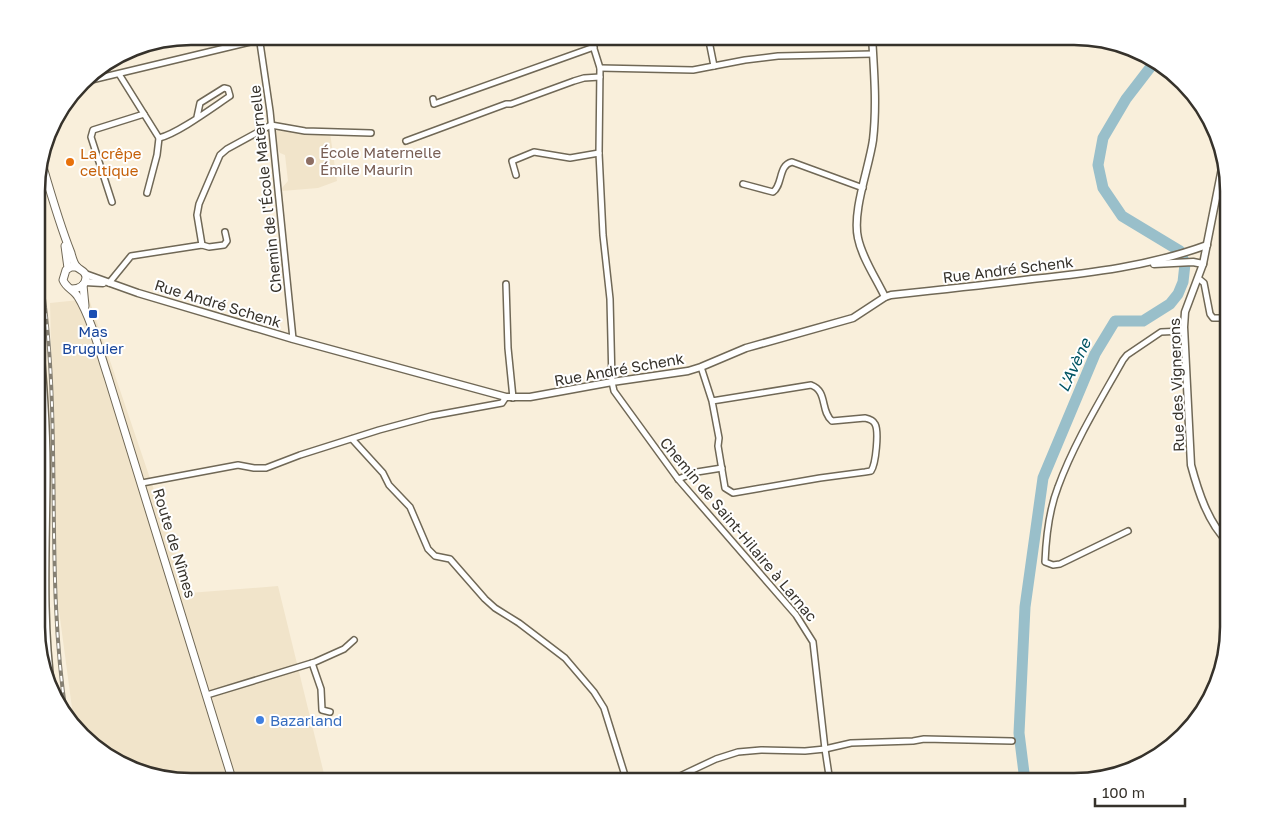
<svg xmlns="http://www.w3.org/2000/svg" width="1265" height="818" viewBox="0 0 1265 818" font-family="'Golos Text',sans-serif">
	<style>
		.built { fill: #f1e4ca }
		.lines { fill: none; stroke-linecap: round; stroke-linejoin: round }
		.river { stroke: #99bfca; stroke-width: 11 }
		.minor-casing { stroke: #706856; stroke-width: 8 }
		.tertiary-casing { stroke: #706856; stroke-width: 9 }
		.secondary-casing { stroke: #706856; stroke-width: 9 }
		.minor { stroke: #fff; stroke-width: 5 }
		.tertiary { stroke: #fff; stroke-width: 6 }
		.secondary { stroke: #fff; stroke-width: 7 }
		.rail-casing { stroke: #868073; stroke-width: 4 }
		.rail { stroke: #fff; stroke-width: 2; stroke-dasharray: 5.5; stroke-linecap: butt }
		.education-dot { fill: #8d6e63; stroke: #fff; stroke-width: 2 }
		.food-dot { fill: #e8710a; stroke: #fff; stroke-width: 2 }
		.transit-dot { fill: #1a4fb4; stroke: #fff; stroke-width: 2 }
		.shop-dot { fill: #3f7fe0; stroke: #fff; stroke-width: 2 }
		.labels { text-anchor: middle; dominant-baseline: central; stroke-width: 4; stroke-linejoin: round; paint-order: stroke }
		.education-label { font-size: 15px; fill: #785e54; stroke: #fff; text-anchor: start }
		.food-label { font-size: 15px; fill: #c56008; stroke: #fff; text-anchor: start }
		.street-label { font-size: 15px; fill: #36322b; stroke: #fff }
		.transit-label { font-size: 15px; fill: #164399; stroke: #fff }
		.shop-label { font-size: 15px; fill: #366cbe; stroke: #fff; text-anchor: start }
		.water-label { font-size: 16px; font-style: italic; fill: #005463; stroke: #fff }
		.rim { fill: none; stroke: #36322b; stroke-width: 2.5 }
	</style>
	<rect width="100%" height="100%" fill="#f9efdb"/>
	<g class="built">
		<path d="M276,131L330,133L337,181L318,188L282,191V188L288,181L285,155L280,153L277,148Z"/>
		<path d="M89,299L189,593L278,586L326,782H190L141,774L105,756L74,723L58,603L50,303Z"/>
	</g>
	<g class="lines">
		<path class="river" d="M1025,781L1019,733L1025,607L1043,478L1095,354L1115,321H1143L1170,304L1178,294L1183,282L1185,264L1180,251L1122,216L1103,188L1098,165L1103,138L1126,99L1156,60"/>
		<g class="minor-casing">
			<g id="minor">
				<path d="M259,36L270,111L293,339"/>
				<path d="M590,36L600,68L599,153L603,235L610,299L612,382L614,391L678,479L796,615L813,642L825,749L830,782"/>
				<path d="M708,36L714,66"/>
				<path d="M600,68L693,70L745,60L778,56L873,54"/>
				<path d="M119,74L159,138L157,155L147,193"/>
				<path d="M83,82L250,42L259,36"/>
				<path d="M433,99L434,104L594,47"/>
				<path d="M271,125L305,131L371,133"/>
				<path d="M159,138C177,134 212,108 230,96L228,89L224,88L200,103L197,117"/>
				<path d="M406,141L506,104H511L574,81L584,78L600,77"/>
				<path d="M516,175L512,161L534,152L570,158L599,153"/>
				<path d="M743,184L773,192C783,185 778,165 792,162L863,188"/>
				<path d="M112,202L91,137L93,130L144,114"/>
				<path d="M202,245L197,215L199,204L220,155L227,149L271,125"/>
				<path d="M1198,278L1204,283L1210,314L1213,318H1228"/>
				<path d="M109,283L131,256L202,245L209,247L224,245L227,241L225,232"/>
				<path d="M506,284L508,348L513,398"/>
				<path d="M38,320C43,369 47,419 47,469C47,542 42,616 52,689"/>
				<path d="M701,367L712,401L719,438L718,446L725,488L733,493L820,478L865,472L871,471C876,464 879,431 875,424C873,420 870,419 865,418L832,421C820,411 828,391 811,385L712,401"/>
				<path d="M352,439L383,473L389,485L410,507L428,549L435,556L450,559L485,599L495,608L519,623L565,658L594,692L604,708L627,782"/>
				<path d="M678,479L697,472L722,468"/>
				<path d="M142,483L238,465L254,468H266L300,455L379,430L431,416L502,403L506,397"/>
				<path d="M1128,531L1060,564L1053,565L1045,562C1046,538 1049,510 1058,487C1074,443 1100,401 1123,360L1127,355L1161,332L1184,331"/>
				<path d="M312,663L321,689L322,710L330,712"/>
				<path d="M207,695L315,662L344,649L354,640"/>
				<path d="M674,782L682,775L716,759L738,752L761,750L805,751L825,749L851,743L913,741L924,739L1012,741"/>
			</g>
		</g>
		<g class="tertiary-casing">
			<g id="tertiary">
				<path d="M872,36C874,71 877,105 873,140C869,168 852,211 858,238C862,258 876,278 885,297"/>
				<path d="M1223,163L1203,264L1185,312L1184,327L1191,465C1198,491 1208,523 1228,542"/>
				<path d="M1154,264L1193,262L1203,264"/>
				<path d="M85,274L138,293L293,339L506,397H530L612,382L688,371L701,367L746,348L853,318L885,297L891,295C938,290 985,285 1032,279C1091,273 1150,266 1207,245"/>
				<path d="M85,282L103,283"/>
			</g>
		</g>
		<g class="secondary-casing">
			<g id="secondary">
				<path d="M41,160C50,191 59,223 71,253C72,257 74,264 77,267C81,271 86,271 86,278C85,286 79,289 72,289"/>
				<path d="M65,246L68,268"/>
				<path d="M77,267H71L66,270L63,280C66,288 74,290 78,297C91,318 100,353 108,377L233,782"/>
				<path d="M83,285L85,306"/>
			</g>
		</g>
		<use href="#minor" class="minor"/>
		<use href="#tertiary" class="tertiary"/>
		<use href="#secondary" class="secondary"/>
		<g class="rail-casing">
			<path id="rail" d="M38,259C65,409 43,563 66,714"/>
		</g>
		<use href="#rail" class="rail"/>
	</g>
	<circle class="education-dot" cx="310" cy="161" r="5"/>
	<circle class="food-dot" cx="70" cy="162" r="5"/>
	<rect class="transit-dot" x="88" y="309" width="10" height="10" rx="2.5"/>
	<circle class="shop-dot" cx="260" cy="720" r="5"/>
	<g class="labels">
		<g class="education-label">
			<text x="320" y="152">École Maternelle<tspan x="320" dy="17">Émile Maurin</tspan></text>
		</g>
		<g class="food-label">
			<text x="80" y="153">La crêpe<tspan x="80" dy="17">celtique</tspan></text>
		</g>
		<g class="street-label">
			<text transform="translate(265 189) rotate(-96)">Chemin de l'École Maternelle</text>
			<text transform="translate(1008 269) rotate(-7)">Rue André Schenk</text>
			<text transform="translate(218 303) rotate(17)">Rue André Schenk</text>
			<text transform="translate(619 369) rotate(-10)">Rue André Schenk</text>
			<text transform="translate(1176 385) rotate(-92)">Rue des Vignerons</text>
			<text transform="translate(739 529) rotate(50)">Chemin de Saint-Hilaire à Larnac</text>
			<text transform="translate(175 543) rotate(73)">Route de Nîmes</text>
		</g>
		<g class="transit-label">
			<text x="93" y="331">Mas<tspan x="93" dy="17">Bruguier</tspan></text>
		</g>
		<g class="shop-label">
			<text x="270" y="720">Bazarland</text>
		</g>
		<g class="water-label">
			<text transform="translate(1074 365) rotate(-65)">L'Avène</text>
		</g>
	</g>
	<path d="M0 0H1265V818H0ZM191 45H1074A146 146 0 0 1 1220 191V627A146 146 0 0 1 1074 773H191A146 146 0 0 1 45 627V191A146 146 0 0 1 191 45Z" fill="#fff" fill-rule="evenodd"/>
	<path class="rim" d="M191 45H1074A146 146 0 0 1 1220 191V627A146 146 0 0 1 1074 773H191A146 146 0 0 1 45 627V191A146 146 0 0 1 191 45Z"/>
	<path d="M1095 798v8h90v-8" fill="none" stroke="#36322b" stroke-width="2.5"/>
	<text x="1102" y="798" font-size="15" fill="#36322b" stroke="#ffffff" stroke-width="4" paint-order="stroke">100 m</text>
</svg>
